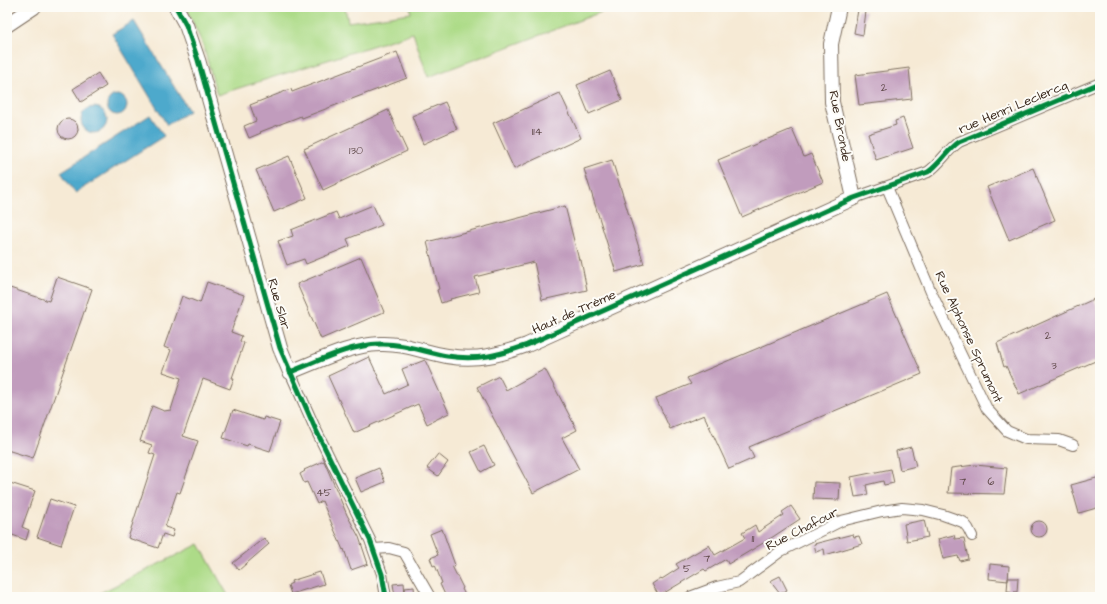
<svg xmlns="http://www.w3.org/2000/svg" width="1107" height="604" viewBox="0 0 1107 604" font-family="'Architects Daughter',sans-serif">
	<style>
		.green { fill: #addb88; stroke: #748253 }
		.water { fill: #4ea9cc; stroke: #446a75 }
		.building { fill: #c19cbd }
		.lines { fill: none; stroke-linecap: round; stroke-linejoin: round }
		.street-casing { stroke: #7c6d5e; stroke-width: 12 }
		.secondary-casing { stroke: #7c6d5e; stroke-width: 16 }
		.street { stroke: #fff; stroke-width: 10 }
		.secondary { stroke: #fff; stroke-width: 14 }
		.cycleway-casing { stroke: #fdfcf7; stroke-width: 8 }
		.cycleway { stroke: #00873e; stroke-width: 5 }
		.labels { text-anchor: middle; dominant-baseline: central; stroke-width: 4; stroke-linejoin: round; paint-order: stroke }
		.number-label { font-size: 11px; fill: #5c4646 }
		.street-label { font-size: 13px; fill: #3b2a1e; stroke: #fdfcf7 }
	</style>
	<rect width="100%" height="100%" fill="#fdfcf7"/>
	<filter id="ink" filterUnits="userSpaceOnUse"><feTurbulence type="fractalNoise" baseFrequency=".025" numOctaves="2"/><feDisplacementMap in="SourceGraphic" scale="8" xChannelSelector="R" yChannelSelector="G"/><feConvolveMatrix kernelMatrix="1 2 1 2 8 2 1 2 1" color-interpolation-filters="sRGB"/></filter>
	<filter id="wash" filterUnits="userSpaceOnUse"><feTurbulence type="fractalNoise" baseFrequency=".012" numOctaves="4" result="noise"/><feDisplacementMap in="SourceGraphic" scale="16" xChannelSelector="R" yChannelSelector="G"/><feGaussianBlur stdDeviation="0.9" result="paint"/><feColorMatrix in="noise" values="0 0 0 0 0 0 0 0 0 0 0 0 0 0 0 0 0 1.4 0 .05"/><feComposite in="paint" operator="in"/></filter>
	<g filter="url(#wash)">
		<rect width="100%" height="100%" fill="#f6ead5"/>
		<g class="green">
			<path d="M186,7H345L348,22L411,13L410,7H615L428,77L413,33L217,95L203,45Z"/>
			<path d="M199,544L229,597H92Z"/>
		</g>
		<g class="water">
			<path d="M134,21L189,111L167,125L112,34Z"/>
			<circle cx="117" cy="105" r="10"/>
			<circle cx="94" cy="120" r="13"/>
			<path d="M150,115L164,136L75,193L61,172Z"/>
		</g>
		<g id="blocks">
			<g class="building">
				<path d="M858,10L866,11L863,35L854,33Z"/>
				<path d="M397,52L407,78L302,118L301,116L260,132L261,133L249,138L244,126L256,121L250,105L291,89L292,92Z"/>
				<path d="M909,68L912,99L859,105L855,75Z"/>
				<path d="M610,71L622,100L589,114L577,85Z"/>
				<path d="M98,73L106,86L81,102L73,89Z"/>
				<path d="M560,93L581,138L514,169L493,123Z"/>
				<path d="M445,102L457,129L423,144L412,116Z"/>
				<path d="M388,110L407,151L323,190L304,149Z"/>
				<path d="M903,118L913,148L876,160L868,134L896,125L895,121Z"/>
				<circle cx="68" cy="129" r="10"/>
				<path d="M792,129L804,157L811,154L823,182L742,217L718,160Z"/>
				<path d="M289,156L307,198L274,212L256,170Z"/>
				<path d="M612,160L644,264L616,272L584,169Z"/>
				<path d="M1033,168L1055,220L1009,240L987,187Z"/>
				<path d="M373,205L382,225L347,239L350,246L306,264L304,259L287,265L278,241L293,236L291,230L336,212L339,219Z"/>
				<path d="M565,206L579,260H581L587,290L542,300L534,262L475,277L479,292L450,299L451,300L441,303L437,290L439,289L427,242Z"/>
				<path d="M361,257L384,312L321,339L297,284Z"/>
				<path d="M57,277L92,289L33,458L7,450V287L49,301Z"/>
				<path d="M207,282L244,295L231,332L242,336L240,341L244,343L232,378H234L230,389L203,379L183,436L198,441L180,493L177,492L165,527L174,530L172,537L163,534L158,548L128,538L155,455L149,453L152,445L140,441L152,406L164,411L171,410L181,378L163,372L171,350L164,347L182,296L200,303Z"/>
				<path d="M887,294L922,374L749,447L754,458L729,469L704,415L670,429L656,398L691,384L687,378Z"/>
				<path d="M1094,299L1100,314V359L1019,394L1006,366L1004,367L997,343Z"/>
				<path d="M369,357L386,394L408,384L402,369L425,360L449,413L427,424L418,404L354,433L328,376Z"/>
				<path d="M545,369L577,430L562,438L579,469L533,493L477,387L499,376L506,390Z"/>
				<path d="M233,410L263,420L264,417L280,422L270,451L248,444L247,446L223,438Z"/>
				<path d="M484,446L494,465L481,472L471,452Z"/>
				<path d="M911,447L916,466L900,470L896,451Z"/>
				<path d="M438,454L448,462L438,476L427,468Z"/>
				<path d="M324,461L347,515L359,537L368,564L351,570L344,549L343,550L322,501L317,504L307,482L304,483L300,474L305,471L304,470Z"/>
				<path d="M975,465L1007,468L1004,494L948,493L951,468Z"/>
				<path d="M379,468L385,482L361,492L355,478Z"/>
				<path d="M891,469L894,483L884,485L883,481L866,485L868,495L855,497L851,477Z"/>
				<path d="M1100,477V507L1079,513L1071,485Z"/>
				<path d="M7,482L35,491L22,527L29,530L26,540L7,533Z"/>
				<path d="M814,482L840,483L839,500L813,499Z"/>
				<path d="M50,499L74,507L61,545L37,537Z"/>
				<path d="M791,506L800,519L765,542L728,564L726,559L706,571L704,569L659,596L652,584L661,578L662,579L679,568L676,564L709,545L715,555L745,538L742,533L755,525L758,532L784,515L782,512Z"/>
				<path d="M924,520L928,537L907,541L904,524Z"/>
				<circle cx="1039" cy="529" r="8"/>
				<path d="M442,529L455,565L452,566L463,588L462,589L466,597H446L440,584L442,583L435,565L433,566L430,558L438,555L430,534Z"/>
				<path d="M853,534L854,537L859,536L862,544L825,555L824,549L816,552L814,544Z"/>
				<path d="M954,535L955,539L964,538L968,559L960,561L958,556L943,559L938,539Z"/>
				<path d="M264,538L269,544L239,570L233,563Z"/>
				<path d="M990,564L1009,566L1008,581L989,579Z"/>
				<path d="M320,572L324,584L291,594L288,585L292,583L291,581Z"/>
				<path d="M780,576L787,590L780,594L770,581Z"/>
				<path d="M1008,578H1018L1017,592L1007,591Z"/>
				<path d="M404,583L405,595L395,596L393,584Z"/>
				<path d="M414,587L415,597H406L405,588Z"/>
			</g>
		</g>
	</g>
	<g filter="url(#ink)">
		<use href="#blocks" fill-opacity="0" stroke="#7c6d5e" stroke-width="1"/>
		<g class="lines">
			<g class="street-casing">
				<g id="street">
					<path d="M887,187L931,292L987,409L1007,431L1026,439L1059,440L1073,445"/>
					<path d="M854,198L928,172C941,163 947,150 959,142L1100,83"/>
					<path d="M290,372L315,428L370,540L382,574L386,597"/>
					<path d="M374,549L389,548L404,552L430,597"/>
					<path d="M690,597L717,587L739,582L781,551L841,521L882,511L902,508L923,510L943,515L963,522L968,528L972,536"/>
				</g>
			</g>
			<g class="secondary-casing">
				<g id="secondary">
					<path d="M176,7L186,25L198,60L280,348L290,372C319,361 349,345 380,344C403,343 424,352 447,356C477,361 499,355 527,345L854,198L832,102L831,44L839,7"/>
					<path d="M7,25L34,7"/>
				</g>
			</g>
			<use href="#street" class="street"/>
			<use href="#secondary" class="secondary"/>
			<g class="cycleway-casing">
				<g id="cycleway">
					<path d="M176,7L186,25L198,60L280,348L315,428L370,540L382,574L386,597"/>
					<path d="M290,372C319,361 349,345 380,344C403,343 424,352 447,356C477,361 499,355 527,345L854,198L928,172C941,163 947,150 959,142L1100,83"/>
				</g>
			</g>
			<use href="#cycleway" class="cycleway"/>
		</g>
	</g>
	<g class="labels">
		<g class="number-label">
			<text x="884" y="87">2</text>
			<text x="537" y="131">114</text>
			<text x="356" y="150">130</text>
			<text x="1048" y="335">2</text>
			<text x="1054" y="365">3</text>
			<text x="963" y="481">7</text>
			<text x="991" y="481">6</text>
			<text x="324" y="492">45</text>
			<text x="753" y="538">11</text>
			<text x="707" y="558">7</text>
			<text x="687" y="568">5</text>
		</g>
		<g class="street-label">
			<text transform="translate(1013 107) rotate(-23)">rue Henri Leclercq</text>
			<text transform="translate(840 126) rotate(79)">Rue Bronde</text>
			<text transform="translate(279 304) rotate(74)">Rue Slar</text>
			<text transform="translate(574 312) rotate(-24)">Haut de Trème</text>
			<text transform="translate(969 337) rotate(65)">Rue Alphonse Sprumont</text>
			<text transform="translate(802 529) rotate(-27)">Rue Chafour</text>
		</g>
	</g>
	<rect width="1107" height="604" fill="none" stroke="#fdfcf7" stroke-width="24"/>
</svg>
